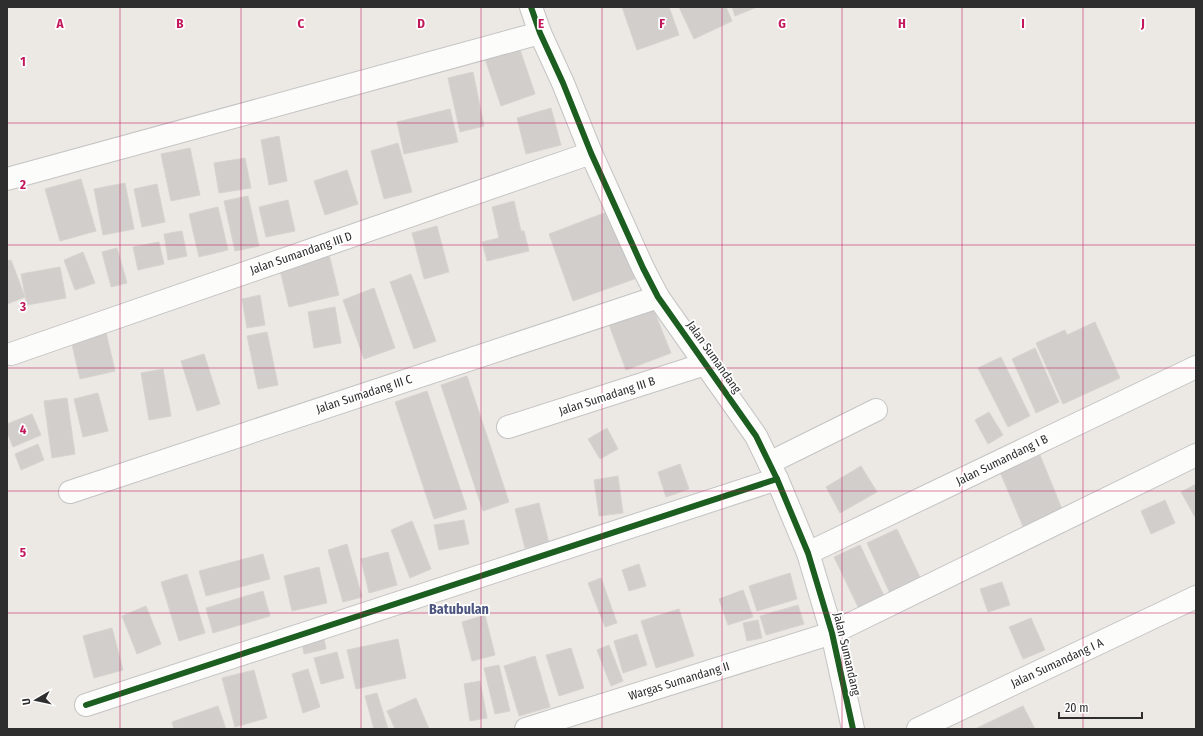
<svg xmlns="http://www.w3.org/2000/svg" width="1203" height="736" viewBox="0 0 1203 736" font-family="'Fira Sans Condensed',sans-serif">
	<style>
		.building { fill: #d1cecb; stroke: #d7d4d0 }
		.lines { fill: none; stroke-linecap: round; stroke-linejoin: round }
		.minor-casing { stroke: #c5c4c5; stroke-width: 24 }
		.minor { stroke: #fcfcfb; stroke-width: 22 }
		.cycleway-casing { stroke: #fff; stroke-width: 8 }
		.cycleway { stroke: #1b5e20; stroke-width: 6 }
		.grid { fill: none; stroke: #c2185b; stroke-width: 1; stroke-opacity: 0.55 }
		.labels { text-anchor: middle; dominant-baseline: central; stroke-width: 3.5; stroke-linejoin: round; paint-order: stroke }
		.street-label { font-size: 12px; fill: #2e2e2e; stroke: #fff }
		.quarter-label { font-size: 14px; font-weight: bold; fill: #4d5680; stroke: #fff }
		.grid-label { font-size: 13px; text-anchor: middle; font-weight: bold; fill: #c2185b; stroke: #fff; stroke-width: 3.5; stroke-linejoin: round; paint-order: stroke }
	</style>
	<rect width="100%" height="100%" fill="#ece8e4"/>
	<g class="building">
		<path d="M622,7H669L679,35L637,50Z"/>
		<path d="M679,7H726L732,21L694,39Z"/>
		<path d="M732,7H757L735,16Z"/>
		<path d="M517,41L535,94L501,106L483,53Z"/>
		<path d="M473,72L484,126L460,132L448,78Z"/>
		<path d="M551,108L561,145L526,154L517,118Z"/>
		<path d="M450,109L458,142L404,154L397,122Z"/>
		<path d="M279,136L287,181L269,185L261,140Z"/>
		<path d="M398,143L412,192L384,199L371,151Z"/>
		<path d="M190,148L200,195L171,201L161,154Z"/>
		<path d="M245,158L251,188L219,193L214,163Z"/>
		<path d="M347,170L358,204L325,215L314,181Z"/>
		<path d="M81,179L96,231L60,241L45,189Z"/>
		<path d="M125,183L134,229L103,235L94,189Z"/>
		<path d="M157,184L165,222L142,227L134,189Z"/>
		<path d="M248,196L259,246L235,251L224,201Z"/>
		<path d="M288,200L295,231L266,237L259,207Z"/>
		<path d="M514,201L521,231H524L529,251L487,261L482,242L499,238L492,207Z"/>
		<path d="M218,207L228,250L199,257L189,214Z"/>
		<path d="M612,210L637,278L573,301L549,234Z"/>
		<path d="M437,226L449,272L424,279L412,233Z"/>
		<path d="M182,231L187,256L168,260L164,234Z"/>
		<path d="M159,242L164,264L138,270L133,247Z"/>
		<path d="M117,248L127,283L111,287L102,252Z"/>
		<path d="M83,252L95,283L75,290L64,260Z"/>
		<path d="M329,254L339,295L289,307L279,266Z"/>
		<path d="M11,260L25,297L7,304V261Z"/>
		<path d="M60,267L66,298L27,305L21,274Z"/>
		<path d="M411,274L436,341L414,349L390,282Z"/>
		<path d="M374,288L395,348L364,359L343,300Z"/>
		<path d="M260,295L265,325L247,328L242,299Z"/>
		<path d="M652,306L671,353L626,370L608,322Z"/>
		<path d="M335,307L341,343L314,348L308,312Z"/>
		<path d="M1095,322L1120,378L1063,404L1036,343L1065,330L1067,335Z"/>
		<path d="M105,328L115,371L80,379L70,336Z"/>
		<path d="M267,332L278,385L258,389L247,336Z"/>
		<path d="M1035,348L1059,402L1036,413L1012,359Z"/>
		<path d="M204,354L220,404L197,411L181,361Z"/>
		<path d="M1001,357L1030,416L1008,427L978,368Z"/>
		<path d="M163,369L171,416L149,420L141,373Z"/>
		<path d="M467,376L509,502L483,511L441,385Z"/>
		<path d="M427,391L467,509L434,519L395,402Z"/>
		<path d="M98,393L108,431L83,437L74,399Z"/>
		<path d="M67,398L75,454L52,458L44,401Z"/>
		<path d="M989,412L1003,435L988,444L975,420Z"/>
		<path d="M32,414L41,435L13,447L7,432V424Z"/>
		<path d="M607,428L618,449L600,459L588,439Z"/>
		<path d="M38,444L44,460L21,470L15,454Z"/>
		<path d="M1040,455L1064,514L1025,531L1000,472Z"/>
		<path d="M680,464L689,489L666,497L658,472Z"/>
		<path d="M861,466L877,492L840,513L826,487Z"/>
		<path d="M618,476L623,513L599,516L594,480Z"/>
		<path d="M1196,484V516L1195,517L1181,492Z"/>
		<path d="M1165,500L1175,523L1151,534L1141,511Z"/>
		<path d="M539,503L549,543L525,548L515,509Z"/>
		<path d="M464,520L469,544L439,550L434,525Z"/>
		<path d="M412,521L431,569L410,578L391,530Z"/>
		<path d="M897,529L924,586L893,600L867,543Z"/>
		<path d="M347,544L362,597L343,602L328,550Z"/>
		<path d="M860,545L886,600L861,613L834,557Z"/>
		<path d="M388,552L397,585L369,593L361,559Z"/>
		<path d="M263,554L270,579L206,596L199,571Z"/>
		<path d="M639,564L646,586L629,591L622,570Z"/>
		<path d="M319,567L327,603L292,611L284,576Z"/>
		<path d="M790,573L797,599L757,611L749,586Z"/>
		<path d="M187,574L205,633L179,641L161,582Z"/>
		<path d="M601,578L617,623L605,627L588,583Z"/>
		<path d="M1002,582L1010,605L988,612L980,589Z"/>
		<path d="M743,590L753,617L728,625L719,599Z"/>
		<path d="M263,591L270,616L213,633L206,608Z"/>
		<path d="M798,605L804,624L766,635L760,616Z"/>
		<path d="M146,606L161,644L137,654L122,616Z"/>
		<path d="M679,609L694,656L656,668L641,621Z"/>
		<path d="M485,615L495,655L472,661L462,622Z"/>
		<path d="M1031,618L1045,650L1023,659L1009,627Z"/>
		<path d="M758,620L762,638L747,641L743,623Z"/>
		<path d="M112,628L123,670L94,678L83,636Z"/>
		<path d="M637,634L647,665L623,673L614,641Z"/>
		<path d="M324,639L326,649L304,654L302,643Z"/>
		<path d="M398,639L406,678L356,689L347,650Z"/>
		<path d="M609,645L623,681L611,686L597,650Z"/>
		<path d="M571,648L584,688L559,696L546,655Z"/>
		<path d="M337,652L344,678L321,684L314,658Z"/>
		<path d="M535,656L550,707L519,716L504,666Z"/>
		<path d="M499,665L510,711L495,714L484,668Z"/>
		<path d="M308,669L320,707L303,713L292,674Z"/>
		<path d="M254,670L267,718L235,727L222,678Z"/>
		<path d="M480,681L487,718L470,721L464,684Z"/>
		<path d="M377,693L388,729H374L365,696Z"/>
		<path d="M416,698L429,729H395L387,711Z"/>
		<path d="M218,706L226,729H174L172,722Z"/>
		<path d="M1023,706L1035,729H978L977,728Z"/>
	</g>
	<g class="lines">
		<g class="minor-casing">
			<g id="minor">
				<path d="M531,7L540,33L563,83L591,153L643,268L658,297L756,436L777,479L808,553L832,633L853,729"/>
				<path d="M7,179L540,33"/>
				<path d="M11,354L591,153"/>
				<path d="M508,427L705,364"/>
				<path d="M769,463L876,410"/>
				<path d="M70,492L658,297"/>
				<path d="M808,553L1196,367"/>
				<path d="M86,705L777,479"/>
				<path d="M526,729L832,633L1196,455"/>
				<path d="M918,729L1196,597"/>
			</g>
		</g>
		<use href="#minor" class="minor"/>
		<g class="cycleway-casing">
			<g id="cycleway">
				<path d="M531,7L540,33L563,83L591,153L643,268L658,297L756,436L777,479L808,553L832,633L853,729"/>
				<path d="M86,705L777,479"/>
			</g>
		</g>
		<use href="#cycleway" class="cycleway"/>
	</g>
	<path class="grid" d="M120,7V729M241,7V729M361,7V729M481,7V729M602,7V729M722,7V729M842,7V729M962,7V729M1083,7V729M7,123H1196M7,245H1196M7,368H1196M7,491H1196M7,613H1196"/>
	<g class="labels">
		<g class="street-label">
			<text transform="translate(301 253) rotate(-19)">Jalan Sumandang III D</text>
			<text transform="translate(714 357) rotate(55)">Jalan Sumandang</text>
			<text transform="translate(364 394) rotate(-18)">Jalan Sumadang III C</text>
			<text transform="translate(607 396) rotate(-18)">Jalan Sumadang III B</text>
			<text transform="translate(1002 460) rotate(-26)">Jalan Sumandang I B</text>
			<text transform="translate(847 654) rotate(77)">Jalan Sumandang</text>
			<text transform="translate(1057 663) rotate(-25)">Jalan Sumandang I A</text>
			<text transform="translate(679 681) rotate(-17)">Wargas Sumandang II</text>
		</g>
		<g class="quarter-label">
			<text x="459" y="609">Batubulan</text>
		</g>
	</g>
	<g class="grid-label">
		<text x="60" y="28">A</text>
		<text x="180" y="28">B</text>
		<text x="301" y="28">C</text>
		<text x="421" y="28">D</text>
		<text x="541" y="28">E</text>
		<text x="662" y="28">F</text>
		<text x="782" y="28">G</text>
		<text x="902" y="28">H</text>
		<text x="1023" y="28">I</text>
		<text x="1143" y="28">J</text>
		<text x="23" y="66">1</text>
		<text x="23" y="189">2</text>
		<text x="23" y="311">3</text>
		<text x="23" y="434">4</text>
		<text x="23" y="557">5</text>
	</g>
	<rect width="1203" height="736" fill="none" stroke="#2e2e2e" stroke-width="16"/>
	<g transform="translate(36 700) rotate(261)" stroke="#ffffff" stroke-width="3" paint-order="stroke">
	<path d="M0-3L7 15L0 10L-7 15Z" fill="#2e2e2e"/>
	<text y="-6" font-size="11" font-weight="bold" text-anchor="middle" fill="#2e2e2e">U</text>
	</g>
	<path d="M1059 712v6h83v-6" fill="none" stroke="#2e2e2e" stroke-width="2"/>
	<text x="1065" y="712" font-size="12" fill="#2e2e2e" stroke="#ffffff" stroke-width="3" paint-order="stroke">20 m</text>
</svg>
